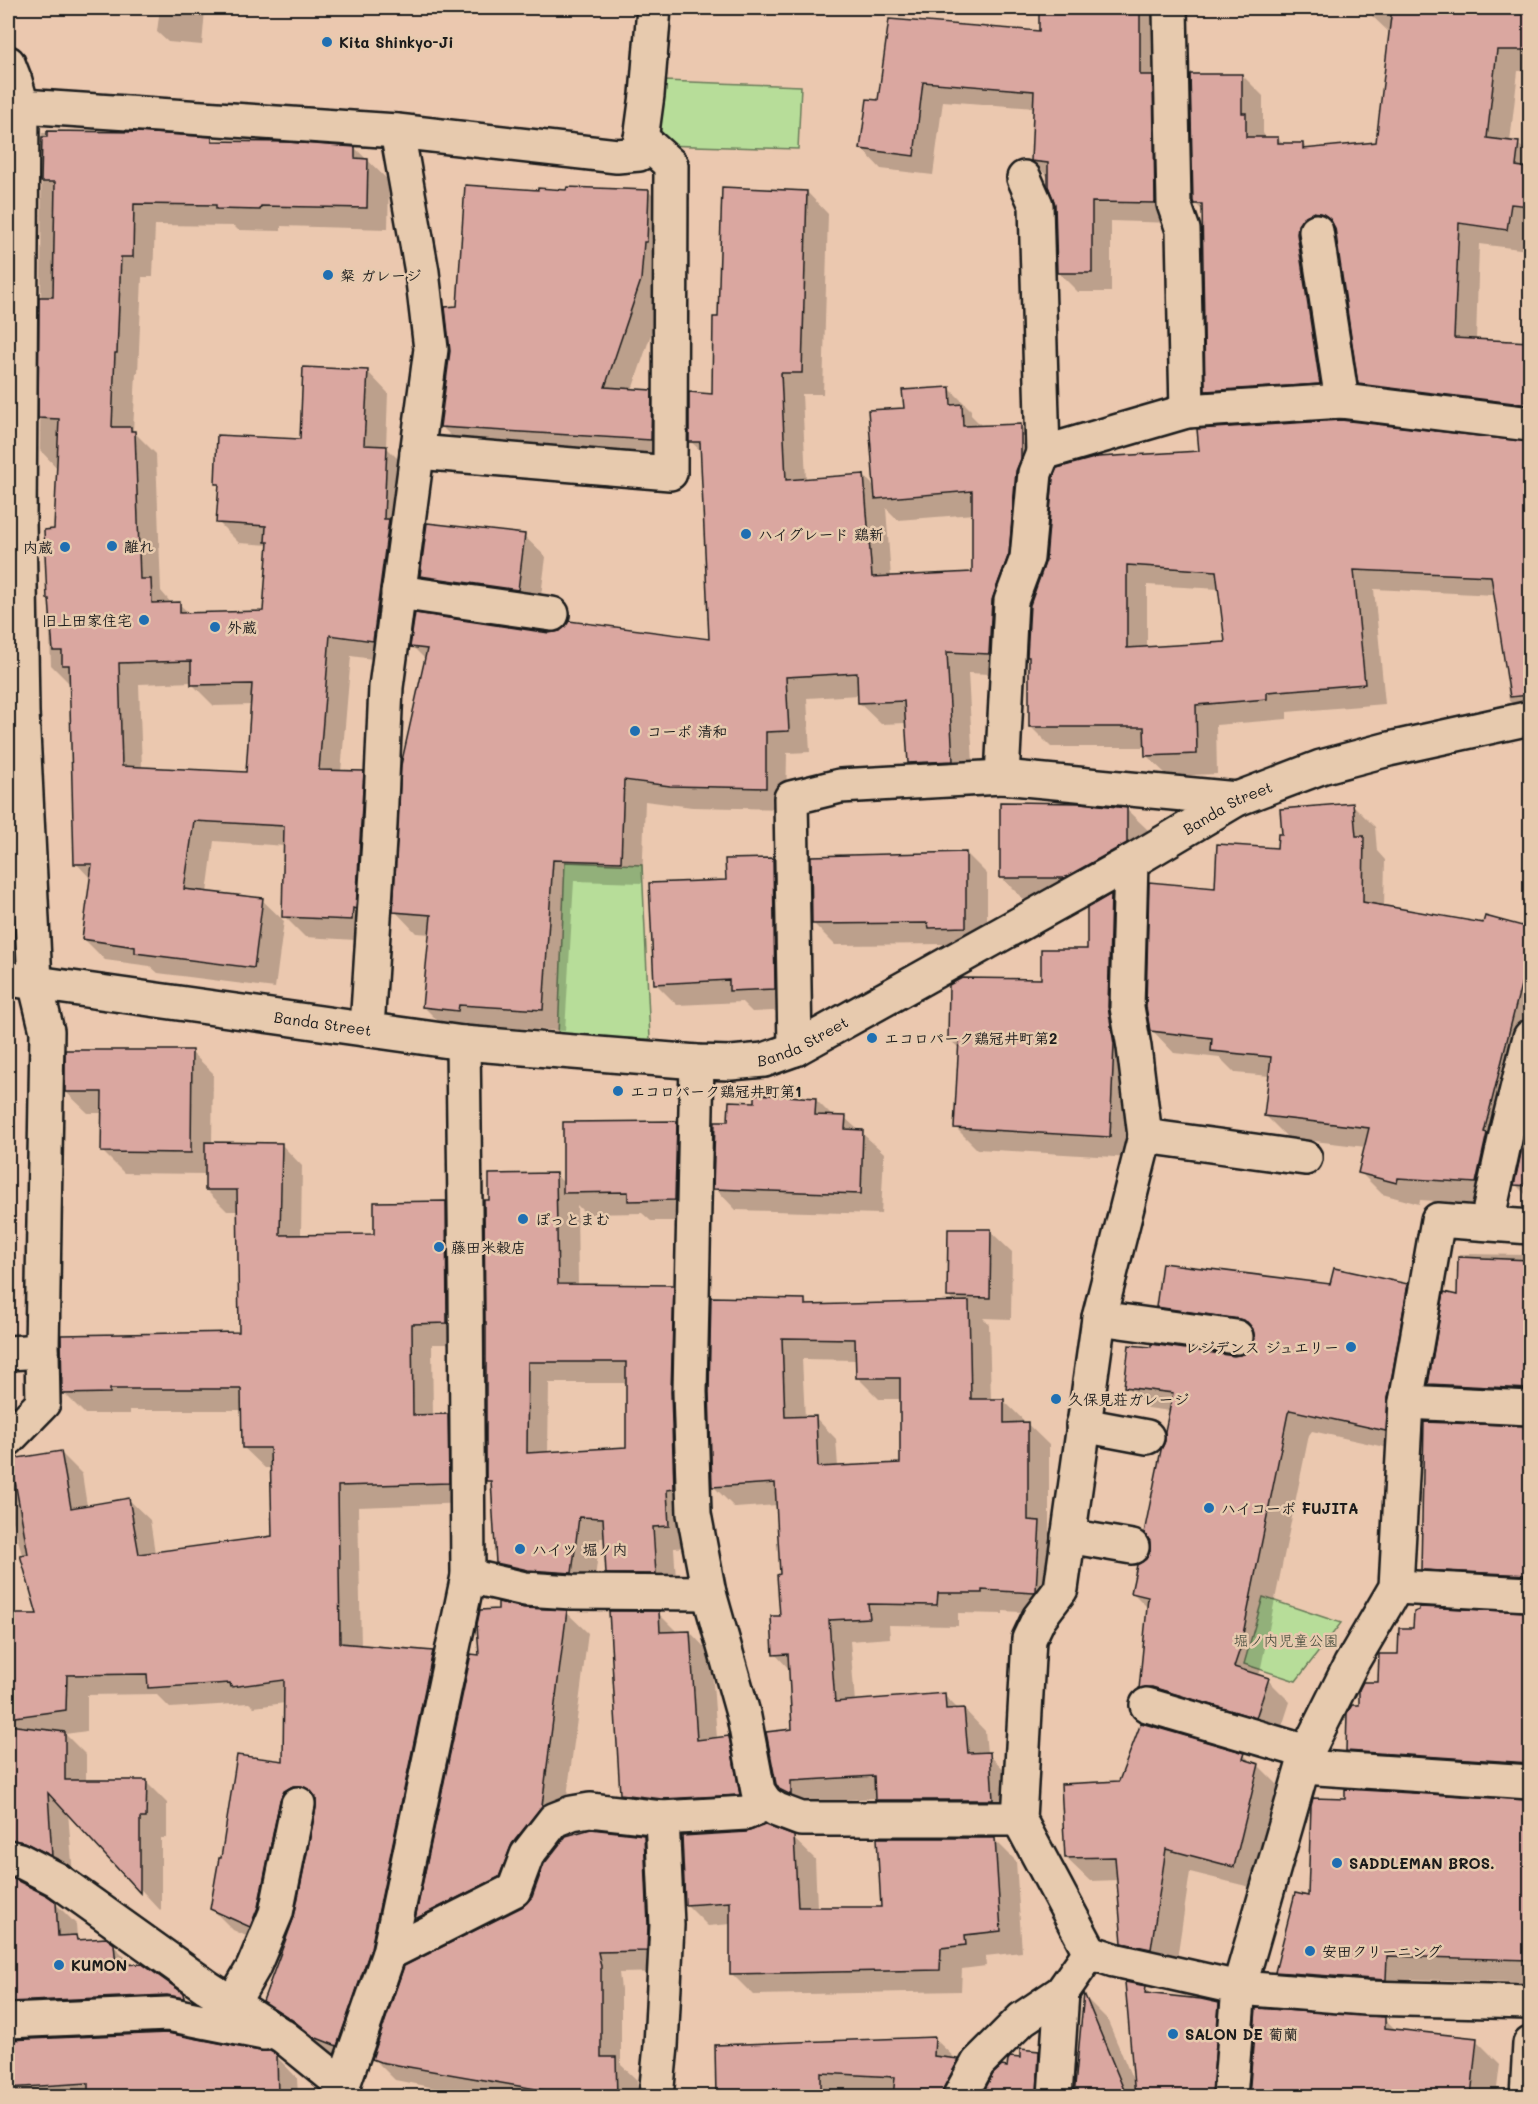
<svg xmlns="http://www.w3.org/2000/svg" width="1538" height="2104" viewBox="0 0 1538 2104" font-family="Mali,'Klee One',sans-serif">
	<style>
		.green { fill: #b7dd99; stroke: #6a7c5a; stroke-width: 1.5 }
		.shadow { fill: #0003; fill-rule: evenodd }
		.building { fill: #daa7a0; stroke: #1c1c1c; stroke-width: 1.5; fill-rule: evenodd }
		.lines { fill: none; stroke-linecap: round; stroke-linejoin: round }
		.minor-casing { stroke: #1c1c1c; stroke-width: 38 }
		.minor { stroke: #e7caae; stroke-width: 33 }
		.poi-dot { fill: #1f6fb2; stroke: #e7caae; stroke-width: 2 }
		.labels { text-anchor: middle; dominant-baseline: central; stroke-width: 5; stroke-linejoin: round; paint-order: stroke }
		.poi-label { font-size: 15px; font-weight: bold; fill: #1c1c1c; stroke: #e7caae; text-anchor: start }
		.street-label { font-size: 15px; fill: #1c1c1c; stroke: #e7caae }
		.park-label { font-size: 15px; fill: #3b4335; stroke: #e7caae }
	</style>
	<rect width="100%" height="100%" fill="#ebc8af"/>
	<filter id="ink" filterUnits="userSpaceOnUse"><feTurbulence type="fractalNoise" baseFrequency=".0167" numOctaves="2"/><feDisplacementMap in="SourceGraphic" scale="12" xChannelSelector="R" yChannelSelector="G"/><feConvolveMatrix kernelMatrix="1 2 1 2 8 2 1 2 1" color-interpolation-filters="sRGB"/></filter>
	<g filter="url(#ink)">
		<g class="green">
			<path d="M663,81L801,86L798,149L660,145Z"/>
			<path d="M565,862L642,865L650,1039L558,1036Z"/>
			<path d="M1263,1597L1341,1623L1296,1681L1244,1664Z"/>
		</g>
		<g class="shadow">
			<path d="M160,8H202L205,10L202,45L168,42L157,32Z"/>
			<path d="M1040,8H1159L1174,223L1111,221V292H1078L1058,272L1056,204L1049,178L1032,160L1035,108L943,101L933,175L881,169L862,149L880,102L890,21L1041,32Z"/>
			<path d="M1372,8H1530V71H1518L1510,142L1518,144L1530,154V231L1528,250L1479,244L1476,340L1530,344V423L1381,405L1360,383L1337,232L1325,238L1341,404L1228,411L1207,390L1204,212L1195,203L1242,75L1263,96V133L1266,138H1278L1284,144H1303L1308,150L1378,143L1391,34L1372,16Z"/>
			<path d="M42,133L137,134L212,139L215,142L355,148L389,181L388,229L281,226V231L238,230L234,226L155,225L153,277H142L138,373H136L133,431L156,454L161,591L172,604H179L190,614L264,612L269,545L239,543L218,522L220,487L216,483L301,441L367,371L388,393L386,447L408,469L394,662L351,656L341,772L363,773L384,794L373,941L305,937L284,916L285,846L214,841L207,893L262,900L284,921L275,988L158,973L150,966L105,960L84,939L91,879L76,863L71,685L51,665L46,531H55L58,469L40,450ZM193,682V685L214,706L252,705L247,774L142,769L139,684Z"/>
			<path d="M648,191L670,213L662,302L632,390L651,391L672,413V460L463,448L441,426L458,308L539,192Z"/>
			<path d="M807,192L828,214L823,394H802L806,480L863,475L876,488L905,409L949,388L971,410V415L983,427L1020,426L1042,447L1011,675L968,673L974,782L931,784L909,763L907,723L881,724L859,703V695L807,698L810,752L787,753L786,809L692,807L645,801L642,883L574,881L565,1031L480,1026L479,1032L445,1028L424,1007L431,934L416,933L395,911L426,660L412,646L549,634L710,641L702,452L690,441L714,395L720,318ZM886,508L898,520L974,514V574L891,578Z"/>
			<path d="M1530,443V722L1509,701L1495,595L1374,589L1385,704L1287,712V719L1216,725L1217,774L1168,776L1147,756V747H1051L1030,726L1047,560ZM1147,585L1220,589L1227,643L1147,648Z"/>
			<path d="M524,536L546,557L539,611L443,597L421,576Z"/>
			<path d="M1353,805L1375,827L1377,851L1385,860L1384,907L1484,925L1486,918L1530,930V1068L1498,1205L1420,1200L1419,1204L1382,1194L1360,1172L1366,1147L1288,1138L1266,1116L1270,1076L1235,1073L1220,1058L1174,1053L1152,1030L1216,889Z"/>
			<path d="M1126,809L1148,830V864L1086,899H1023L1001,877Z"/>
			<path d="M966,853L987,874V948L951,949L947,944L835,945L813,923Z"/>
			<path d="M773,859L794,881L796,1010L752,1012L742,1002L677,1005L655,983L727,881Z"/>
			<path d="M1111,896L1132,917L1131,1158L977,1149L956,1128L960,1049L949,1039L1089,951V909Z"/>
			<path d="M191,1052L213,1073L212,1144H281L302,1166L301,1236L376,1235L446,1202L467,1224L468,1344H432L433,1416L448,1415L469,1437V1503L358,1507L361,1646L432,1652L454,1674L391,1970L336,2058L317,2042L286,2022L265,2001L296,1917L318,1807H314L305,1812L271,1947L233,1930L212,1909L222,1860L284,1762L285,1703L254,1707L249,1703L170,1708L156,1694L87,1695V1731L65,1734L86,1755V1781L146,1782L167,1803V1838H161V1911L68,1812L73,1876L10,1874V1880L55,1903L76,1924L77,1938L80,1941L113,1945L134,1966L182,1994L204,2016L12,2034L10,2041L276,2056L297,2078L298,2096H8V1616L38,1615L8,1502V1461L60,1452L82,1474L87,1506L128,1499L150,1520L155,1553L273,1538L272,1468H265L243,1447V1410H130V1414H85L64,1393L240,1334L239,1211H227L206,1190V1174L124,1173L103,1152V1113H88L66,1092Z"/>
			<path d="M815,1099L833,1117L845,1118L884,1153L881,1214L736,1210L715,1188L730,1122L756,1103Z"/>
			<path d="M676,1123L698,1144L696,1221H651L642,1213L586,1214L577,1205L578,1286L673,1287L694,1308L690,1547L674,1548L677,1595L629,1594L608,1573L605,1538H600L593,1594L519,1584L497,1562L493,1486L488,1481L556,1175L565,1184ZM549,1383H627V1448L548,1453Z"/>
			<path d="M1530,1123V1199L1516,1185Z"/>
			<path d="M990,1231L1012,1252L1011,1319L983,1318L989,1324L991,1401H1004L1049,1445V1532L1061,1544L1056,1614L1003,1611V1614L958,1613V1626L889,1625L890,1638L850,1641L855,1702L944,1695L959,1710L964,1709L985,1731L987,1753L1010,1775L1013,1821H898L876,1798L811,1802L812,1815L803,1810L781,1788L794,1730L790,1670L775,1654L782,1617L778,1505L735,1508L713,1486L710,1392L804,1300L811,1307L955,1303L949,1297ZM802,1359L857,1360L858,1378L879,1399H901V1464L838,1467L836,1439L815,1417L805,1418Z"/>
			<path d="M1460,1254L1530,1255V1411L1454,1408L1430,1384L1458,1297Z"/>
			<path d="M1331,1285H1407L1429,1307L1407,1452L1312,1431L1309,1435L1259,1677L1268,1680L1290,1702L1278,1739L1163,1710L1141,1688L1148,1608L1133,1593L1152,1551L1170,1411L1148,1408L1126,1386L1244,1356L1252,1350L1256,1339L1180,1329L1158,1306Z"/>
			<path d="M1425,1423L1530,1428V1597L1446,1593L1422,1569Z"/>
			<path d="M523,1609L566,1612L588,1633L563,1828L438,1939L417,1918L472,1656L481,1657Z"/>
			<path d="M1421,1609L1530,1614V1785L1372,1774L1348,1750L1360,1706L1400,1656L1415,1629Z"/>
			<path d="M658,1613L678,1633L690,1632L711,1654L717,1739L728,1738L749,1759L760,1816L643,1815L621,1794Z"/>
			<path d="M1244,1755L1253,1764L1258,1765L1282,1789L1258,1889L1190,1872L1175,1972L1147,1966L1124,1942L1118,1880L1090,1881L1066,1858Z"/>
			<path d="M1529,1802L1530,1989H1525L1518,1982L1411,1979L1410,2003L1300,1995L1276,1972L1309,1898Z"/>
			<path d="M643,1836L665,1858L668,1972L619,1973L621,1989V2065L637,2080L638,2096H464L465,2094L395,2080L374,2059L524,1907Z"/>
			<path d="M793,1838L815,1859L817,1908H882L994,1839L1016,1861L1022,1952L985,1956L986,1966L962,1969L961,1991L753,1995L731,1973V1924L708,1926L686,1904Z"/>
			<path d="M1145,1988L1153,1995L1218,2004L1242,2028L1237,2096H1075L1085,1997L1107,2019L1135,2085Z"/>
			<path d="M1385,2019L1397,2031L1476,2040L1500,2064L1496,2096H1250Z"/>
			<path d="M935,2039L982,2084L975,2096H718Z"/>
			<path d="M1039,2052L1062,2076L1061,2096H983L1009,2068L1021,2059Z"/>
		</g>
		<g class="building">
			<path d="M1039,8H1140V75H1153L1155,203L1092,202V273H1057L1055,204L1048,186V163L1031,161L1034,91L923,82L914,156L860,149L867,99L878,100L889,19L1039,31Z"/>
			<path d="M1392,8H1530V50H1497L1487,138L1519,142L1516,166L1530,168V206L1511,204L1507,230L1459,223L1454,338L1530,342V405L1358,384L1335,228L1330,219L1323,214L1314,212L1304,217L1298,225L1297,234L1320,384L1205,391L1202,204H1194L1193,201L1190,74H1242V113H1246V137H1278V143H1303V149L1376,142Z"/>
			<path d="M47,131L137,132L212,137V141L287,142L355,147V158L368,159L367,208L261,206L260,210L216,209V205L134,204L133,257H121L117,353H115L112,427H131V431H135L140,579H151L152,603L180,602V613L263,611L268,542H265L266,526L216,523L219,484H215L217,435L300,439L303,367L368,370L364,445L387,446L384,519H389L373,641L330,635L319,770L364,771L356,909L353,908L352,920L282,917L284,826L194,821L184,889L263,898L254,968L135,953V947L82,939L92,864H74L69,665H62V651H53L49,599H47L44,530L54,529L59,419L38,418L39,297H53L55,182H41L42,137H47ZM191,661V685L252,684L246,772L122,766L119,663Z"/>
			<path d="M465,185L538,190V188L566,190L567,187L649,190L647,242H644L641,280L605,387L652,390L651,440L440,427L450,351L445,307L457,306Z"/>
			<path d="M722,187L807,191L802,373H781L786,480L864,474L872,577L972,572V491L875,499L868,410L904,408L902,390L950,387L951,405L962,404L963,426L1021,424V459L1016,471L1009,554L992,600L989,654L947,652L953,761L908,763L904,701L858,703L857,673L786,677L789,731L766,732V788L670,786L624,780L621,862L553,860L543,1010L459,1005L458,1011L422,1007L431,915L393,912L401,765L427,649L410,647L415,613L549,633L560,631L569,621L709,639L700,442H689V392L712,394L713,317H718Z"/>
			<path d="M1341,420L1530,442V695L1510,697L1491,576L1354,570L1365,684L1267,692V699L1196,705L1197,754L1145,756L1144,727H1029V657H1027L1030,605L1046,560L1053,477L1057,468L1098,457L1199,451L1197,429ZM1127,565L1216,571L1225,642L1127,648Z"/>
			<path d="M427,523L525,534L518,590L420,576Z"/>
			<path d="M1000,802L1080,803L1127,808V843L1064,878H1000Z"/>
			<path d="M1353,803L1356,836H1364L1363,902L1483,923L1485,916L1530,928V949L1484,1132L1487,1133L1476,1183L1398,1178L1397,1183L1358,1173L1369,1128L1264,1116L1271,1057L1211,1051L1212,1038L1150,1031L1146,1006L1149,882L1215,888L1217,844L1277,848L1278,834H1282L1280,809Z"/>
			<path d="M966,852V927L929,928L928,923L812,924L811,856Z"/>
			<path d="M773,858L775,989L729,991V980L654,984L649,883L726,880L725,859Z"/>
			<path d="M1111,894L1108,1007L1114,1044L1110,1137L954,1128L959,1039H948L949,985L962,978L1041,979V949H1087V908Z"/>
			<path d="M65,1050H192L191,1153L101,1152L102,1092H65Z"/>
			<path d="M755,1094L816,1098L815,1115L846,1116L845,1129L863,1130L861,1194L713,1189L715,1121H728L729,1101L755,1102Z"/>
			<path d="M677,1121L675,1200L628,1201V1192L563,1193V1122Z"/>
			<path d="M1525,1135L1530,1136V1186L1514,1185Z"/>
			<path d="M205,1142L282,1143L280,1235L374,1234V1202L446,1201L447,1323L412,1324L413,1415L448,1414L449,1483L338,1486L340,1643L433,1651L371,1948L337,2046L314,2037L294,2021L263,2001L294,1917L316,1808V1797L310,1790L302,1786H293L284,1791L280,1800L258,1907L250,1927L210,1909L219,1858H221L237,1755L283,1761L284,1680L231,1687L230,1683L148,1688L147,1674L67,1675L66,1710L8,1718V1614H37L20,1555L28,1554L11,1459L61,1451L71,1508L129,1498L139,1554L272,1536L270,1448H242L241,1389H110V1393L62,1394L61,1335L239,1332L237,1190H205Z"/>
			<path d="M556,1173L558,1284L674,1285L671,1392L674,1489L667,1490L669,1526L653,1527L656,1574H606L603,1518L579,1517L572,1573L528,1570L496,1563L491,1481H486V1322H485L484,1200H489V1174ZM528,1362H626V1447L527,1453Z"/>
			<path d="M948,1229H991L990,1298L947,1297Z"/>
			<path d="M1458,1257L1530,1260V1389L1428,1384L1444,1292L1457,1295Z"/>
			<path d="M1162,1263L1330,1284L1334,1268L1408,1284L1388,1399L1386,1431L1290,1410L1288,1413L1240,1649L1234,1667L1269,1678L1256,1718L1152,1687L1139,1689L1148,1597L1131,1593L1137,1565L1146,1559L1150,1551V1541L1144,1533L1161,1450L1165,1441V1431L1173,1393L1124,1387L1129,1345L1151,1347V1344L1234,1356L1244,1354L1250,1349L1255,1339L1253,1329L1247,1322L1239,1319L1156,1307Z"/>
			<path d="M711,1297L805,1299V1305L969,1301L971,1399H1004V1423L1028,1422V1520L1040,1521L1036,1591L1034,1593L982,1590V1593H938L937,1605L868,1604L870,1618L829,1620L835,1702L945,1693L946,1709L964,1708L968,1753L990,1752L993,1800H875L874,1776L791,1781V1795L779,1789L776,1784L766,1732L792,1729L788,1654L773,1655L771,1616H780L777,1575L780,1574L775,1483L712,1487L709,1392ZM782,1338L855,1339L856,1378H900V1463L818,1467L816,1416L785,1417Z"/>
			<path d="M1424,1422L1530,1426V1575L1421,1570Z"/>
			<path d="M498,1602L524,1608L567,1610L542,1806L512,1844L499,1877L415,1919L471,1654L479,1655L477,1624L480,1610L498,1609Z"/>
			<path d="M1419,1607L1530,1612V1763L1346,1751L1347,1713L1352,1705H1359V1690L1363,1682H1378L1379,1654H1398L1399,1628H1413L1414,1612L1419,1610Z"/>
			<path d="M609,1611H659L660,1632L690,1631L697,1740L729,1736L740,1795L662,1799L620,1794Z"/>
			<path d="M1141,1723L1245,1753L1243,1759L1259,1764L1234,1867L1166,1849L1151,1949L1122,1943L1115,1857L1065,1858L1061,1784L1119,1781Z"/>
			<path d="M8,1725L65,1732V1780H147L146,1818H140V1893L48,1793L52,1856L24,1842L8,1839Z"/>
			<path d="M1345,1789L1530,1800V1960L1387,1956L1386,1980L1275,1972L1295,1893L1308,1896L1311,1806L1313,1798L1345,1799Z"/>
			<path d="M765,1825L794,1836L798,1907H881L877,1838H995L1001,1931L965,1935L966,1945L941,1948L940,1970L730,1974V1902L685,1905L682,1836L747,1832Z"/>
			<path d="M591,1829L644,1835L648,1925L647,1951L598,1952L601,1966V2057H616L617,2097H553V2092L380,2062L372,2059L404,1966L522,1907L532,1897L544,1864L566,1836Z"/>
			<path d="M8,1876L46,1895L56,1902L58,1936L76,1935L77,1940L106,1938L114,1944L116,1965L142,1964L183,1993L184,1998L167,1995L8,2002Z"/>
			<path d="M1125,1982L1146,1986L1145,1993L1201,1999L1219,2003L1212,2097H1135Z"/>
			<path d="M1084,1993L1127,2097H1074Z"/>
			<path d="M1256,2008L1385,2017V2028L1477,2038L1471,2097H1249Z"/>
			<path d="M167,2033L260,2051H270L277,2055L278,2097H88V2083L8,2088V2040Z"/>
			<path d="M935,2037L934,2056L959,2059L944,2087L941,2097H893L895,2077L821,2073V2097H716L715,2045Z"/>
			<path d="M1020,2049L1039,2051L1037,2097H981L993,2074L1002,2066L1007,2067L1008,2060L1010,2057L1020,2058Z"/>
		</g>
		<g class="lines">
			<g class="minor-casing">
				<g id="minor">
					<path d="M1170,8L1174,204L1183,230L1187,411"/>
					<path d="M8,63L15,81L22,106L19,521L22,712L35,982L47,1031L42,1351L43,1403L8,1439"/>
					<path d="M22,106L397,131L617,156L639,154L647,95L654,8"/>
					<path d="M1024,178L1036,205L1043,453"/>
					<path d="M1316,231L1342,401"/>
					<path d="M417,452L670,473L671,165L641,138"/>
					<path d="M398,592L552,614"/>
					<path d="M1237,799L1002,777L1011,601L1027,558L1035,473L1043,453L1187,411L1342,401L1530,424"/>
					<path id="s1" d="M8,979L463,1043L697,1062L731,1063L764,1060L795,1049L1131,862L1237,799L1321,767L1389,749L1530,718"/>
					<path d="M367,1028L380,824L386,687L431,349L422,272L397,131"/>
					<path d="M795,1049L791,798L840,786L1002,777"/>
					<path d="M697,1062L690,1392L694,1514L709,1593L744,1717L758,1791L766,1803"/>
					<path d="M1145,1136L1305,1158"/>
					<path d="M1487,1222L1507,1130L1530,1037"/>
					<path d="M1099,1318L1236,1337"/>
					<path d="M8,1353L42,1351"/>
					<path d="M1406,1402L1530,1408"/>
					<path d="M1083,1425L1147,1437"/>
					<path d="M1068,1536L1132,1547"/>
					<path d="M468,1576L525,1589L572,1592L709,1593"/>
					<path d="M1396,1587L1530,1594"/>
					<path d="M1147,1705L1307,1752"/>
					<path d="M1303,1767L1530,1782"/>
					<path d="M8,1857L19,1860L56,1879L207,1987L284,2037L343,2085"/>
					<path d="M1090,1952L1019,1819L1029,1639L1039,1618L1061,1589L1099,1318L1145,1136L1134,1047L1127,1007L1131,862"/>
					<path d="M389,1953L514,1890L527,1855L554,1820L572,1813L590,1810L662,1818L746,1813L766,1803L777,1810L801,1819H1019"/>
					<path d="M232,2004L253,1968L276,1913L298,1804"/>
					<path d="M8,2021L168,2014L264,2033"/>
					<path d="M345,2096L343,2085L389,1953L468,1576L466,1289L463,1043"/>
					<path d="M656,2096L661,2046L667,1925L662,1818"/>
					<path d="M960,2096L978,2063L1022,2019L1062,1992L1090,1952L1114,1960L1239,1988L1365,1998L1530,2002"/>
					<path d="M1055,2096L1062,1992"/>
					<path d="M1230,2096L1239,1988L1307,1752L1351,1664L1396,1587L1406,1402L1438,1220L1530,1227"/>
					<path d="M1527,2096L1530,2044"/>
				</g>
			</g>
			<use href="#minor" class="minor"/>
		</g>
	</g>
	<g class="poi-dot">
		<circle cx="327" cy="42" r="6"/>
		<circle cx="328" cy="275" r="6"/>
		<circle cx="746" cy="534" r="6"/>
		<circle cx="112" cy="546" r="6"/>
		<circle cx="65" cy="547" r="6"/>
		<circle cx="144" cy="620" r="6"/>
		<circle cx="215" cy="627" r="6"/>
		<circle cx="635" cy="731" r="6"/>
		<circle cx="872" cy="1038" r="6"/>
		<circle cx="618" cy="1091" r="6"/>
		<circle cx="523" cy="1219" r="6"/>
		<circle cx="439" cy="1247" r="6"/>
		<circle cx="1351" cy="1347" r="6"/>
		<circle cx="1056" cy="1399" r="6"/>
		<circle cx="1209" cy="1508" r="6"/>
		<circle cx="520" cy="1549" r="6"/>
		<circle cx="1337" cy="1863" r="6"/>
		<circle cx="1310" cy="1951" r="6"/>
		<circle cx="59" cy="1965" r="6"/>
		<circle cx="1173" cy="2034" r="6"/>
	</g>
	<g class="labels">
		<g class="poi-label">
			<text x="339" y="42">Kita Shinkyo-Ji</text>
			<text x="340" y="275">粲 ガレージ</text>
			<text x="758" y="534">ハイグレード 鶏新</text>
			<text x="124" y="546">離れ</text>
			<text x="53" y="547" text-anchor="end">内蔵</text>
			<text x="132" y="620" text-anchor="end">旧上田家住宅</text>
			<text x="227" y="627">外蔵</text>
			<text x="647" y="731">コーポ 清和</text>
			<text x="884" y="1038">エコロパーク鶏冠井町第2</text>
			<text x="630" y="1091">エコロパーク鶏冠井町第1</text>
			<text x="535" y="1219">ぽっとまむ</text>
			<text x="451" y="1247">藤田米穀店</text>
			<text x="1339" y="1347" text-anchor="end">レジデンス ジュエリー</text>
			<text x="1068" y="1399">久保見荘ガレージ</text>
			<text x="1221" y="1508">ハイコーポ FUJITA</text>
			<text x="532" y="1549">ハイツ 堀ノ内</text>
			<text x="1349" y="1863">SADDLEMAN BROS.</text>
			<text x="1322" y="1951">安田クリーニング</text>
			<text x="71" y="1965">KUMON</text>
			<text x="1185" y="2034">SALON DE 葡蘭</text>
		</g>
		<g class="street-label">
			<text stroke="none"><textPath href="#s1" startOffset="1290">Banda Street</textPath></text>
			<text stroke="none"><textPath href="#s1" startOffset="318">Banda Street</textPath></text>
			<text stroke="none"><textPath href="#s1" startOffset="804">Banda Street</textPath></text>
		</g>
		<g class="park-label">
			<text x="1286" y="1640">堀ノ内児童公園</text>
		</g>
	</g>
	<rect width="1538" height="2104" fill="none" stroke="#e7caae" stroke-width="30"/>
	<rect x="15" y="15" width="1508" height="2074" fill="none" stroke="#1c1c1c" stroke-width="2" filter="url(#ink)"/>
</svg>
